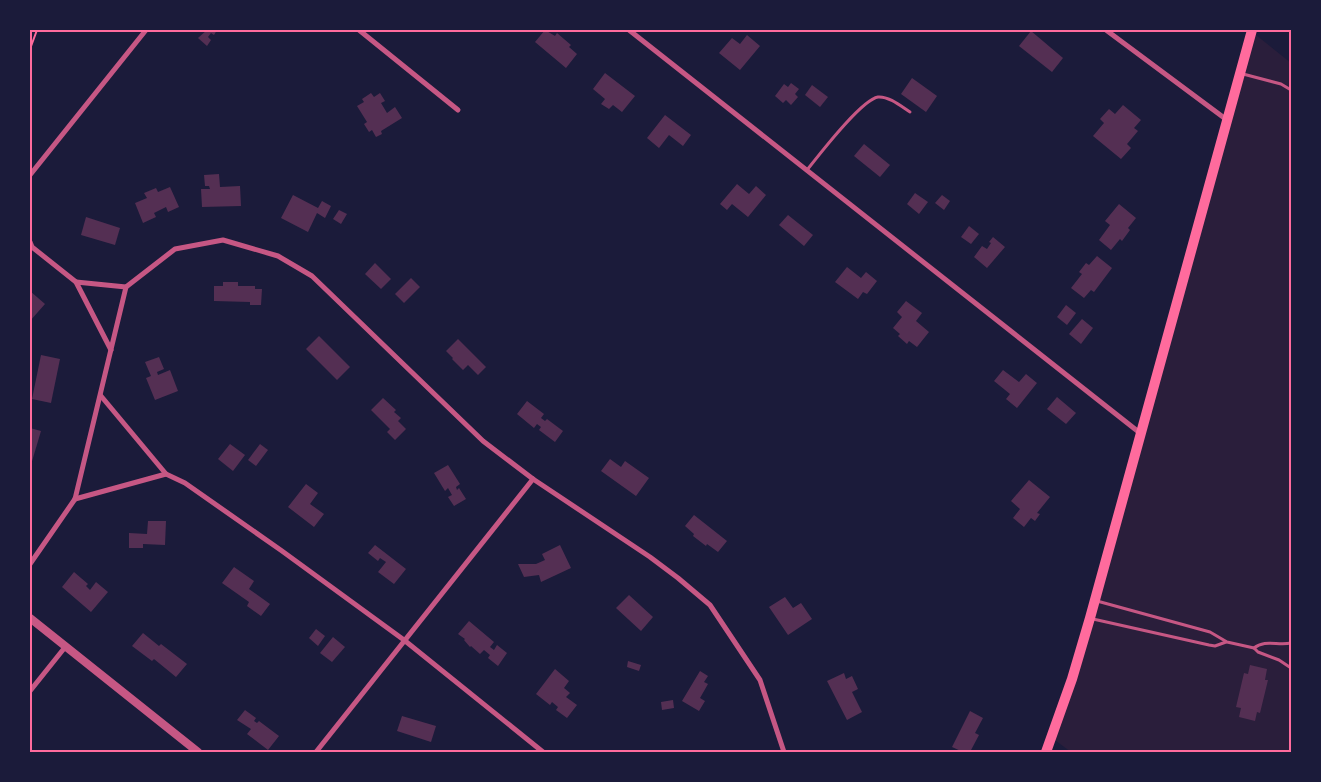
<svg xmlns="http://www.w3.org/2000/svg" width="1321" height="782" viewBox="0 0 1321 782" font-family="'DejaVu Sans',sans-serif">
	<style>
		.green { fill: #2a1e3b }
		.building { fill: #542f53 }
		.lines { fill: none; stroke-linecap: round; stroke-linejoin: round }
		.path { stroke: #ff6b9d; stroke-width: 2 }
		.service { stroke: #c65784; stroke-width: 3 }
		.minor { stroke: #c65784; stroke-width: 5 }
		.tertiary { stroke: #c65784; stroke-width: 8 }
		.primary { stroke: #ff6b9d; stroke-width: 10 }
		.neatline { fill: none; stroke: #ff6b9d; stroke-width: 2 }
	</style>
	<rect width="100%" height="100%" fill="#1b1b3a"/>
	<path class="green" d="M1251,31L1291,63V752H1071L1052,738Z"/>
	<g class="building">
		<path d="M207,30H217L214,35L211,33L208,37L211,40L207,46L198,38Z"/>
		<path d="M545,30L555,36L557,33L571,45L569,47L577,54L566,68L535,42Z"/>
		<path d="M1031,31L1063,58L1052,72L1019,46Z"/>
		<path d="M747,35L760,46L740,70L719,53L732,38L740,44Z"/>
		<path d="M605,73L635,96L622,112L613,105L609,109L601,104L605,99L593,89Z"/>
		<path d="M912,78L937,96L926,112L901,94Z"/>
		<path d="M791,83L799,89L795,94L798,97L791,105L786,100L783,103L775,96L784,84L788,87Z"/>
		<path d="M812,85L828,97L820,107L805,95Z"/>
		<path d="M371,93L374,97L380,93L385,101L381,103L387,113L395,107L402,118L381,131L382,134L376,137L372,130L369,132L364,124L367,122L357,106L364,102L362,99Z"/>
		<path d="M1123,105L1141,120L1134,128L1138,131L1127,144L1131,148L1121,159L1093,136L1104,123L1100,119L1109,109L1115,114Z"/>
		<path d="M665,115L691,135L683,146L669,135L659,148L647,138Z"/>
		<path d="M864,144L890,165L880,177L854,156Z"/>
		<path d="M219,174L220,187L240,186L241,206L202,207L201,189H210L209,186H205L204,175Z"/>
		<path d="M737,184L749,194L756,186L766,195L748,217L732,204L727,210L720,204Z"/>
		<path d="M170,187L179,207L168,212L166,207L154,213L156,217L143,223L135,203L147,198L144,193L156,188L158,192Z"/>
		<path d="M915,193L928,202L919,214L907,204Z"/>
		<path d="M293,195L318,208L322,201L331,206L325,218L317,213L308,232L281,218Z"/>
		<path d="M942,195L950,201L944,210L935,203Z"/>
		<path d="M1119,204L1136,218L1128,228L1130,230L1122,241L1120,239L1111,250L1099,240L1110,225L1105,221Z"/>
		<path d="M339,210L347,214L341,224L333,219Z"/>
		<path d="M788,215L813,235L804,246L779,225Z"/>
		<path d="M86,217L120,228L115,245L81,235Z"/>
		<path d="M969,226L979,234L971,244L961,237Z"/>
		<path d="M993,237L1005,247L987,268L974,257L982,246L987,249L991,243L989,242Z"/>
		<path d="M1097,256L1112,268L1094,292L1091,290L1084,298L1071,288L1082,274L1079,272L1086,263L1089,265Z"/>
		<path d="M375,263L391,279L381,289L365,274Z"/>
		<path d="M847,267L861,278L866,272L877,281L867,294L863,292L858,299L835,282Z"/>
		<path d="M411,278L420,287L404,303L395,294Z"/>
		<path d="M223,282H238V286H255V289H262L261,305H250V302L214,301V286H223Z"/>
		<path d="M30,291L45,304L30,321Z"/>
		<path d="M906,301L922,313L916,321L929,332L917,347L909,341L907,344L898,336L900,334L893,328L902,317L897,312Z"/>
		<path d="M1066,305L1076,313L1067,325L1057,317Z"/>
		<path d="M1082,319L1093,328L1081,344L1069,334Z"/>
		<path d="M319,336L350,367L337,380L306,349Z"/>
		<path d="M458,339L486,367L478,375L468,365L463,370L452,359L453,358L446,351Z"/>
		<path d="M41,355L60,359L51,403L32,399Z"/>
		<path d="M159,357L164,369L157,372L158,375L170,370L178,391L155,400L146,378L151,376L145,362Z"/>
		<path d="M1003,370L1019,382L1026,374L1037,383L1017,408L1006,399L1010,394L994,381Z"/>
		<path d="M1057,397L1076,413L1066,424L1047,409Z"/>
		<path d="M383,398L396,410L394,412L401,418L398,421L406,429L395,440L387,432L390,429L371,410Z"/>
		<path d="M527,401L544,414L541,418L545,421L547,419L563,431L555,442L539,430L541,427L537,424L534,428L517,414Z"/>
		<path d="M30,428L41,431L30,468Z"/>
		<path d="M230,444L245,455L233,471L218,459Z"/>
		<path d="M260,444L268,450L256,466L248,460Z"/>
		<path d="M610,459L621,467L625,461L649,478L636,496L601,471Z"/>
		<path d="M448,465L460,484L456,487L457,490L459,488L466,499L454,506L448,497L452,495L448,488L445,491L434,473Z"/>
		<path d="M1029,480L1050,497L1037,513L1040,514L1035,521L1031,518L1024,527L1013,518L1020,509L1011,501Z"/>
		<path d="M306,484L318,493L310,504L324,514L314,527L288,507Z"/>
		<path d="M694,515L727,541L718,552L707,544L706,546L693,536L694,534L685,526Z"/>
		<path d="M148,521H166L165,545L143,544V548H129V533L147,534Z"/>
		<path d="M375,545L406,569L394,584L378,572L386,562L380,558L378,561L368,553Z"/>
		<path d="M560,545L571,568L541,582L539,575L524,577L518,564H536L545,560L542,554Z"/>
		<path d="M234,567L254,581L249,589L270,604L261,616L247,606L249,602L222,583Z"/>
		<path d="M74,572L88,584L86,586L90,590L96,582L108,592L91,612L62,587Z"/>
		<path d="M629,595L653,617L641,631L616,608Z"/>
		<path d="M785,597L793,608L801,603L812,619L788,635L769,607Z"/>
		<path d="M469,621L494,642L490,647L494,650L497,645L507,653L498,666L488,658L490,655L484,650L480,654L471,646L470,647L464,640L465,639L458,634Z"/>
		<path d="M316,629L325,636L318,646L309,638Z"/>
		<path d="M143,633L159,646L161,644L187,664L176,677L154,659L152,661L132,646Z"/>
		<path d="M333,637L345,647L332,662L320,653Z"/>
		<path d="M628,661L641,665L639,671L627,667Z"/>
		<path d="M1250,665L1267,669L1265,680H1268L1260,713L1257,712L1255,721L1239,717L1241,708L1236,707L1244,673L1248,674Z"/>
		<path d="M555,669L569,681L564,688L570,693L566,697L577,705L567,718L556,710L558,707L552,702L550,705L536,694Z"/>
		<path d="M700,671L708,676L704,682L708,684L700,698L705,701L699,711L682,701Z"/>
		<path d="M844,673L846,679L852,676L858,689L852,692L862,712L847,720L827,681Z"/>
		<path d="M673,700L674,708L662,710L661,702Z"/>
		<path d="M245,710L256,718L254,721L257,723L259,721L279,736L268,750L247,734L251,729L237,720Z"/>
		<path d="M970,711L983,718L975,733L979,735L970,752H963L952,747Z"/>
		<path d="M402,716L436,726L431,742L397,731Z"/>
	</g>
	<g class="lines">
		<path class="path" d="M30,49L37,30"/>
		<g class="service">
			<path d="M1243,74L1281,84L1291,90"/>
			<path d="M807,170C819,155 861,100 878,97C889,96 902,107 910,112"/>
			<path d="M1097,601L1210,632L1227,642L1254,648L1258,652L1279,660L1291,668"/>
			<path d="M1093,619L1209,645L1215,646L1226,642"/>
			<path d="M1254,648C1265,639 1278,646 1291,643"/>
		</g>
		<g class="minor">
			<path d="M359,30L458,110"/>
			<path d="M629,30L1140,433"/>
			<path d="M1106,30L1227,120"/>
			<path d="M30,175L146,30"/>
			<path d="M30,242L32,247L76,282L111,350"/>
			<path d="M76,282L126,287L175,249L223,240L278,256L312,276L483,441L533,479L650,557L678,578L710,605L760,680L784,752"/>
			<path d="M101,396L166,474L185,483L282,551L404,640L543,752"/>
			<path d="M75,499L166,474"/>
			<path d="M30,564L75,499L126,287"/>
			<path d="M30,691L66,646"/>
			<path d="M316,752L533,479"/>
		</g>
		<path class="tertiary" d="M30,618L198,752"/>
		<path class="primary" d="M1046,752L1072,679L1090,618L1252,30"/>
	</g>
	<rect width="1321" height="782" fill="none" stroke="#1b1b3a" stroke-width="62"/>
	<rect x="31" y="31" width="1259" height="720" class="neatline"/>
</svg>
